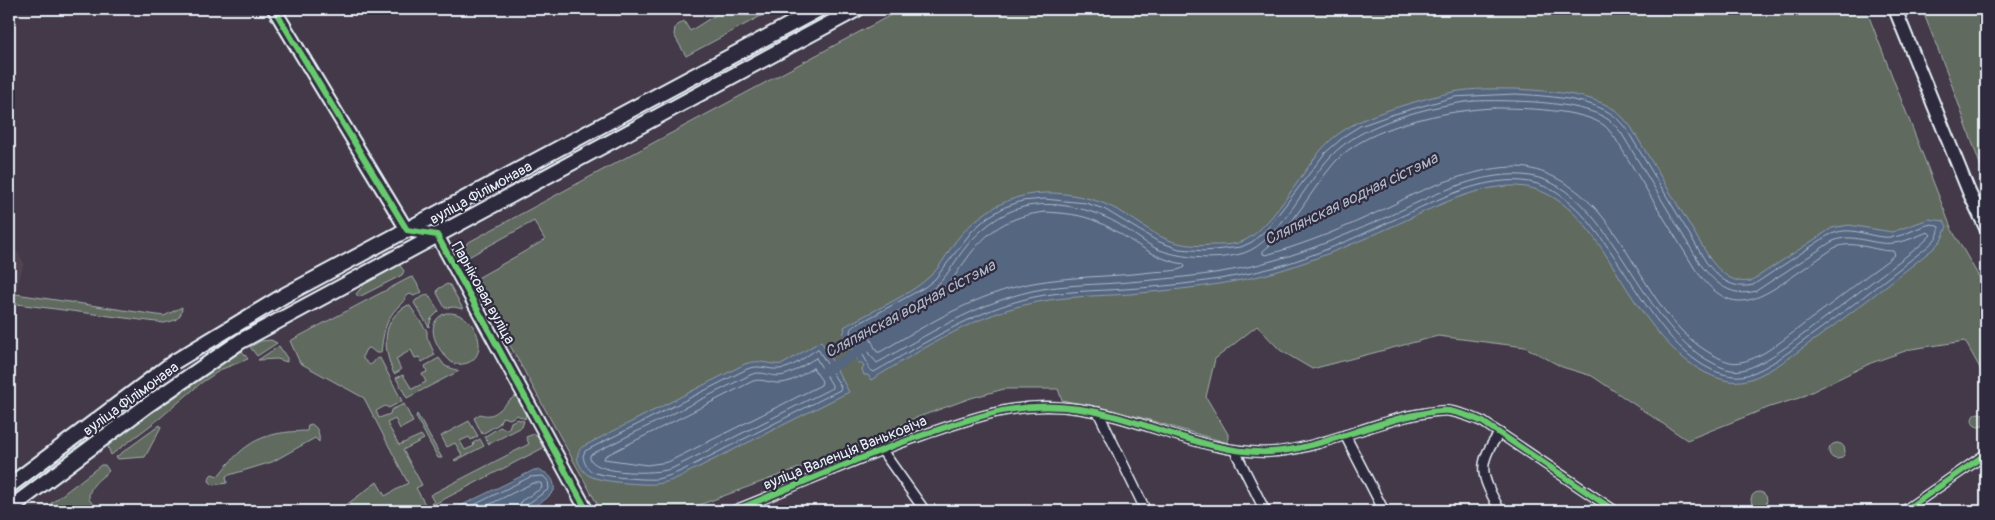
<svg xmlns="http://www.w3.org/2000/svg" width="1995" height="520" viewBox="0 0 1995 520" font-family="Pangolin,sans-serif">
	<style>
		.built { fill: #514351 }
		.green { fill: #606a5f; stroke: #a4aeac }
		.water { fill: #556680; stroke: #909eb0 }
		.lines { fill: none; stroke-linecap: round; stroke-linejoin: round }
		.shore { stroke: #adb9c8; stroke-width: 1 }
		.canal { stroke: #556680; stroke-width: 10 }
		.street-casing { stroke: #e8f1f8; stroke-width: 12 }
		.secondary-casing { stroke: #e8f1f8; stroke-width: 16 }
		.primary-casing { stroke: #e8f1f8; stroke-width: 18 }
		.street { stroke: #2f2a3d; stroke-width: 9 }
		.secondary { stroke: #2f2a3d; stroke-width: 12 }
		.primary { stroke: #2f2a3d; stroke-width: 14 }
		.cycleway-casing { stroke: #2f2a3d; stroke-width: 9 }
		.cycleway { stroke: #67ca6e; stroke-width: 6 }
		.labels { text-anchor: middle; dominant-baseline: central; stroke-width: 4.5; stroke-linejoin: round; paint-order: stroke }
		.street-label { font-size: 15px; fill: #e8f1f8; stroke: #2f2a3d }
		.water-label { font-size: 16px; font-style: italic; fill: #adb9c8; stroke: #2f2a3d }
	</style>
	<rect width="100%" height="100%" fill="#433949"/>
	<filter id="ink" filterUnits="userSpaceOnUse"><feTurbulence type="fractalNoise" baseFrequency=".02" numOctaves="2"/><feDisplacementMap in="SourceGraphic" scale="10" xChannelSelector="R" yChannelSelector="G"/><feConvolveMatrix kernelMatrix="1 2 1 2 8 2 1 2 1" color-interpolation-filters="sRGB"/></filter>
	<g filter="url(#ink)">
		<path class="built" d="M9,238L24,263L15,293L9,292Z"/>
		<g class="green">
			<path d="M718,9H774L686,56L674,35L675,27L684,21L690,31L720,12Z"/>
			<path d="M902,9H1866L1952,230L1986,289V379L1965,341L1911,349L1871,363L1799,398L1770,407L1687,440L1592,376L1562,367L1525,347L1438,336L1312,369L1280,350L1257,326L1215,359L1206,397L1228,434V443L1139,417L1062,400L1058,389H1004L971,398L910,420L872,441L683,511H601L474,280L545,240L534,221L463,260L460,254L467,243Z"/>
			<path d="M1922,9H1986V181L1950,80Z"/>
			<path d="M399,264L404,271L402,275L359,297L356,294L367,281Z"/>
			<path d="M413,277L422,292L414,296L410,294L405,297L406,299C386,317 384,327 381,353H376L370,348L366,349L363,355V359L370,365L373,363L376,359L380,358L402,401L389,408L385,406L376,411L379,418L390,414L391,410L404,404L413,422L400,429L395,419L387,423L399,445L421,435L424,439L403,450L422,485L416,488L426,506L434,502L430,495L529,444L526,437L534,434L538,437L543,448L421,511H338L377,482L385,496L408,483L364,398L300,363L290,341L409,278Z"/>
			<path d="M447,284L450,285L463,309L454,307L445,308L437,293L438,289Z"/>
			<path d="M9,293L164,316L182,307C182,319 174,321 164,323L9,303Z"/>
			<path d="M428,294L439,311L431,319L429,327L414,303L416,300Z"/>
			<path d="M408,305L410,306L427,331V337L435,355L422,362L419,357L415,358L411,350L396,359L401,370L394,374C383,349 380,320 408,305Z"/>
			<path d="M446,313C481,310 495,369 454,364C439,354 420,323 446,313Z"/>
			<path d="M271,340L277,343L257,356L250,347L261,341Z"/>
			<path d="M279,346L287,358V362L277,359L258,360Z"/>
			<path d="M242,351L248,359L222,369L201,383L159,419L111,455L108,447L111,441Z"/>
			<path d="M439,358L445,366L459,371L407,398L396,378L403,375L412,389L426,382L422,374L427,372L425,366Z"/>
			<path d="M516,396L526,415L525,419L517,415L510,419L502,417L499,424L482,434L474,418L480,414C498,420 502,403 516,396Z"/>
			<circle cx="1979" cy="420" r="7"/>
			<path d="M417,414L442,458H438L416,417Z"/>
			<path d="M517,419L524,421L522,427L489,444L484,437L500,427L505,429L509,428L511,422Z"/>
			<path d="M469,421L478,436L471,440L469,437L460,441L465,450L474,446L473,443L480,439L484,446L455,461L454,460L462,455L455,443L447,447L441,436Z"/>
			<path d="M311,424C318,427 320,435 319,442L315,438L272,462L226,476L227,483L213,485L209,481L210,476L212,474L218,476C246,441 262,432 307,431L308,425Z"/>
			<path d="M160,425L161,427L145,457L118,459L116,457Z"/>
			<circle cx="1837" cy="451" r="8"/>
			<path d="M50,463L52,466L9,500V495Z"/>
			<path d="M101,465H105L109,471C100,479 88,486 89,499L96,508L94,511H41Z"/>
			<circle cx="1759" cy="500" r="8"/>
		</g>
		<g class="water">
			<path d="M1516,89C1546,91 1590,93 1615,110C1621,115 1626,121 1631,127L1710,259C1721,273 1732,284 1751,281L1832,228L1849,225L1892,232L1929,219L1944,221L1947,226L1942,239L1934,248C1896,279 1856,309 1817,338C1798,351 1780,366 1760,375C1748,381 1736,383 1724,380C1668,365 1633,297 1604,252C1586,224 1561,193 1526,187C1483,180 1429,210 1391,227C1360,241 1327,255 1294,266C1242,284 1184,289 1130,294C1099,296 1068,296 1038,302C977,313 923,349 871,380L868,375H864L862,369L864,367L862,363H858L856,357L858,354L855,350H852L849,338H846L843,333L845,331L844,327C869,312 909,296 929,277C940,268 947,253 955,242C971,221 994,204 1019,197C1045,189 1080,194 1105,204C1148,222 1158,250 1213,245C1222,245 1232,245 1241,242C1268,233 1301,174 1321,150C1344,123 1378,113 1411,103C1425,99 1439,95 1453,92C1474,88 1495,89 1516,89Z"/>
			<path d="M821,341L849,392L685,474C676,479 666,483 656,484C643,485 601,482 590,476C584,473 580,467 578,461C577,455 578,451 582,447L745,364C761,358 769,366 783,364Z"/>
			<path d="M534,470C546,470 556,478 554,491L546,499L526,511H450Z"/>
		</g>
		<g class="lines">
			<g class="shore">
				<path d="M1516,94C1544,96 1592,98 1614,116C1619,120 1623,125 1627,130L1706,262C1718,278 1732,290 1753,285L1827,236C1853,223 1867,239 1892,237C1906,236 1918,226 1932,224L1939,227C1940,236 1933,242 1926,248C1886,279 1846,311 1805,340C1787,353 1769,368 1747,375C1735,378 1724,375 1712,370C1634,333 1606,188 1522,181C1477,177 1429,204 1389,222C1353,239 1314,256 1276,267C1228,280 1174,286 1125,289C1094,291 1063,291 1034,297C975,310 925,343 874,372L869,369L868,364L850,332L851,328L925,287L935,279L972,231L988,217L1005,207L1022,201L1044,199L1086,203L1104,209L1157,241L1179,249L1205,251L1241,247L1252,242L1267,229L1325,153L1347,134L1360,126L1391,115L1454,97Z"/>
				<path d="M1473,101C1506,100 1581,100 1609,120C1614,124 1618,129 1622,134L1701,265C1715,283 1731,298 1756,291L1831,242C1853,231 1871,246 1894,243C1905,242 1917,236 1928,232L1931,235C1920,247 1906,256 1893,266C1870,283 1848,301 1825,318C1805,333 1766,365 1742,370C1732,372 1722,368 1713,363C1636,325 1610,181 1522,175C1476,172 1429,197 1389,216C1353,232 1312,250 1275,260C1228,274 1177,278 1129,282C1097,285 1064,284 1032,291C975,304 927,335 877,363L869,354L860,333L861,330C886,316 917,305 938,284C949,274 956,259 965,248C979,230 1000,213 1023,207C1053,200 1090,208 1117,223C1130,231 1142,241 1155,248C1180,259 1218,261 1244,253C1279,241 1306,182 1331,156C1362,123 1429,106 1473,101Z"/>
				<path d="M1494,108C1522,108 1583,109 1605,126C1609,130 1612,134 1615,138L1695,269C1726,311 1746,308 1786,281C1802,270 1818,259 1834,248C1853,239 1873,251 1893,251L1895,254C1886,263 1874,270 1864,278C1847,292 1830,305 1812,318C1793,332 1764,358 1741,362C1733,364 1726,361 1719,358C1658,329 1638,255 1595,208C1577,188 1553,173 1527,168C1499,163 1452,178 1426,189C1411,194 1398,203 1384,209C1347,227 1306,244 1266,255L1263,254V251C1292,229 1311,190 1335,162C1367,126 1447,110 1494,108Z"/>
				<path d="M1045,212C1062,213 1081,214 1098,222C1128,235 1150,259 1184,264L1185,267C1177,272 1162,271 1152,272C1112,277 1072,276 1033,283C978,293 928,324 880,352H877L870,338V334C894,319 921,309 942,291C952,282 958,270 966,260C986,231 1009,216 1045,212Z"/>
				<path d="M818,349L841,387L840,390L683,470C675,474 666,477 657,479C644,480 604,477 593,472C587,469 584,463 583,456L585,451L747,369C760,364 767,370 779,369C793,369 806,355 818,349Z"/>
				<path d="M816,358L832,385V388L671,469C654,474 599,475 590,459V455L750,375C761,370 768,376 779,376C792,375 804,364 816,358Z"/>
				<path d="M813,368L822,381L821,385L668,462L647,465L604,459L605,456L753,381C762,378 771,384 781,383C793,382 802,374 813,368Z"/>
				<path d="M462,511L530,477L543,476L548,481L549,489L526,505L524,511"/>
				<path d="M476,511L533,483H541L542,488L521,501L518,511"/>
			</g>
			<path class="canal" d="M825,371L868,346"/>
			<g class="street-casing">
				<g id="street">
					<path d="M1098,412L1146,511"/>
					<path d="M1500,433C1474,465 1483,478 1500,511"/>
					<path d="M1345,435L1384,511"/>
					<path d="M881,449L925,511"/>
					<path d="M1235,451L1265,511"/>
					<path d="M733,511C797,486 858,457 923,435C978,416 1020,400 1080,409C1142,418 1208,455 1270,452C1316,450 1368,424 1414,415C1426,413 1438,410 1449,411C1461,413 1472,417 1483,422L1615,511"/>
					<path d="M1904,511L1986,454"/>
				</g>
			</g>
			<g class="secondary-casing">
				<g id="secondary">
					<path d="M274,9L407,230L437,235L587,511"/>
					<path d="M1895,9L1969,192L1986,228"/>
				</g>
			</g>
			<g class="primary-casing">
				<g id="primary">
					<path d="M9,486L174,362L285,295L819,9"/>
					<path d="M9,509L149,404L241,341L857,9"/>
				</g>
			</g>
			<use href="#street" class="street"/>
			<use href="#secondary" class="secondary"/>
			<use href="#primary" class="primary"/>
			<g class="cycleway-casing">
				<g id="cycleway">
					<path d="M274,9L407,230L437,235L587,511"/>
					<path d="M733,511C797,486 858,457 923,435C978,416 1020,400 1080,409C1142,418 1208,455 1270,452C1316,450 1368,424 1414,415C1426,413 1438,410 1449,411C1461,413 1472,417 1483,422L1615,511"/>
					<path d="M1904,511L1986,454"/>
				</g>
			</g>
			<use href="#cycleway" class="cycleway"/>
		</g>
	</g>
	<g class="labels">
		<g class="street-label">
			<text transform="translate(481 193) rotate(-29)">вуліца Філімонава</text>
			<text transform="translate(483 293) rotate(61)">Парніковая вуліца</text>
			<text transform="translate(131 399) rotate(-36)">вуліца Філімонава</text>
			<text transform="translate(845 453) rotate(-22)">вуліца Валенція Ваньковіча</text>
		</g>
		<g class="water-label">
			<text transform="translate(1351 199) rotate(-26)">Сляпянская водная сістэма</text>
			<text transform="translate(910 309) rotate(-28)">Сляпянская водная сістэма</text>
		</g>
	</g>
	<rect width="1995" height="520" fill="none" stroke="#2f2a3d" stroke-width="30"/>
	<rect x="15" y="15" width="1965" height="490" fill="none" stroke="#e8f1f8" stroke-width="2" filter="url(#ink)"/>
</svg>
